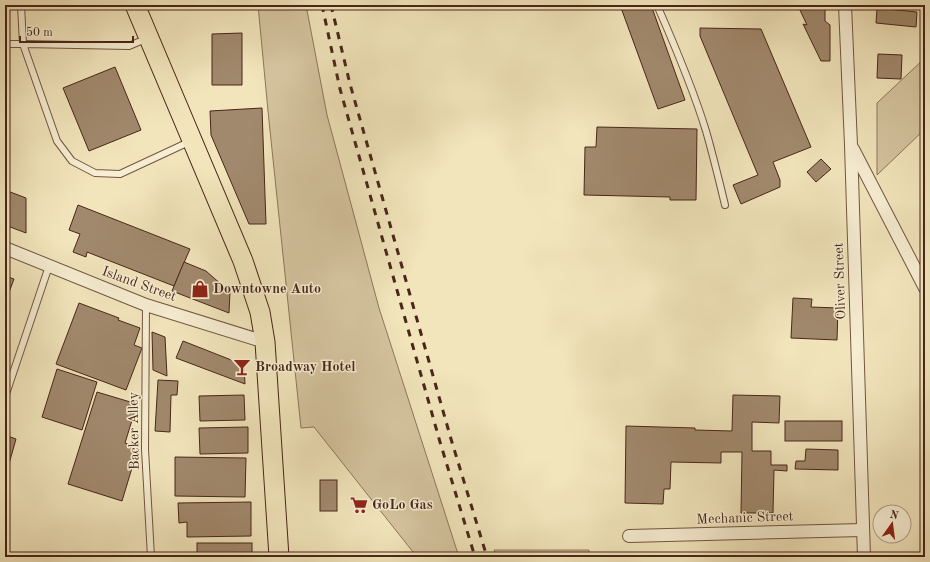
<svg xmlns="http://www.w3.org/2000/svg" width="930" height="562" viewBox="0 0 930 562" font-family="'Old Standard TT',serif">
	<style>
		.green { fill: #d5c5a0; stroke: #8f765c }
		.building { fill: #a1896d; stroke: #492618 }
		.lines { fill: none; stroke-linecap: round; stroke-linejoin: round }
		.service-casing { stroke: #735641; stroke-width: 8 }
		.minor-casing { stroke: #735641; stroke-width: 14 }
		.primary-casing { stroke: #492618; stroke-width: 21 }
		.service { stroke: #f7eed3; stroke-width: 6 }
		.minor { stroke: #f7eed3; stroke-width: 12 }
		.primary { stroke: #f2e5bc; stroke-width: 19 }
		.rail { stroke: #492618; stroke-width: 3; stroke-dasharray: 7 7; stroke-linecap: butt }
		.labels { text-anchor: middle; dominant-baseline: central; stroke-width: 3; stroke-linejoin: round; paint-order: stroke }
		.street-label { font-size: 14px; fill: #492618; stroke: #f7eed3 }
		.poi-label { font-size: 14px; font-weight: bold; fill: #492618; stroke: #f7eed3; text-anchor: start }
	</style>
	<rect width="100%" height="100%" fill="#f2e5bc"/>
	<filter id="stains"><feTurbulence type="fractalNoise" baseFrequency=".005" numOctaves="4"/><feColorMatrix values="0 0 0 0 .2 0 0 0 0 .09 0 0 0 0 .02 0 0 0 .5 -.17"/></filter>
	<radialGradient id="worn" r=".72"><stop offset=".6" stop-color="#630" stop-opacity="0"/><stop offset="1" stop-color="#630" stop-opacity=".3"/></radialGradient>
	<g class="green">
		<path d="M258,5H306L327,115L379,308L459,557H417L314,427L301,428L268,111Z"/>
		<path d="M925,58V129L877,175V103Z"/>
		<path d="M494,550H589L590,557H497Z"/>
	</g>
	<g class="building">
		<path d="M620,5H651L685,100L658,109Z"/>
		<path d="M799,5H825V21L830,25V61H821L803,24L807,25L799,8Z"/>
		<path d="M877,8L917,12L916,27L876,23Z"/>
		<path d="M700,28L761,29L811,147L773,162L780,180V187L741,204L733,185L758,175L700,36Z"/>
		<path d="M242,33V85H212V34Z"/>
		<path d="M878,54L902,55L901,79L877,78Z"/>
		<path d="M115,67L141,130L89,151L63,88Z"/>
		<path d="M262,108L266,224H249L211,135L210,111Z"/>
		<path d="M597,127L697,129L696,200H670V197L584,195L585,147H596Z"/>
		<path d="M821,159L831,169L816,182L807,172Z"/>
		<path d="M5,190L26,198V233L5,225Z"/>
		<path d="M78,205L190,249L174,286L87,252L86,257L73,252L80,234L69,230Z"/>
		<path d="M184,262L206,271L230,292L229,313L172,291Z"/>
		<path d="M5,276L14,279L5,303Z"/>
		<path d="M793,298L812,299L811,307L838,308L837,340L791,338Z"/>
		<path d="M79,303L119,318L118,320L140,328L134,345L142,348L126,390L56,364Z"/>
		<path d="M152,332L165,337L167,376L153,370Z"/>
		<path d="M183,341L244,365L245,384L176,358Z"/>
		<path d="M57,369L97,382L82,430L42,417Z"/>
		<path d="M158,380L178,381L177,395H171L170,432L155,431Z"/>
		<path d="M97,392L137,404L125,443L138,448L122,501L68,484Z"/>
		<path d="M244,395L245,420L200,421L199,396Z"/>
		<path d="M733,395L780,396L779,423L752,422V451H771V465H787V471L774,470L773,513H741L742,452H721V463L671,462L670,489H664L663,504L625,503L626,426L695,428V430L732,431Z"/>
		<rect x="785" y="421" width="57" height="20"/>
		<path d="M248,427V453L200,454L199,428Z"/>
		<path d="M5,435L16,439L5,478Z"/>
		<path d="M806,449L838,450V470L795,469L796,461H805Z"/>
		<path d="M175,457L246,458L245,497L175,496Z"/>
		<rect x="320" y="480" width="17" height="31"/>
		<path d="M251,502V536L187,537V522L179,523L178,503Z"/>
		<rect x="197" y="543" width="55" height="14"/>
		<path d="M135,553V557H93V555Z"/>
	</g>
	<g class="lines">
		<g class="service-casing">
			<g id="service">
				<path d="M657,5C675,46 693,88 706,131C713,155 719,180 725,205"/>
				<path d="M148,38L129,46L23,44L57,141L72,161L95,173L120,174L191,141"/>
				<path d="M5,44H23L21,5"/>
				<path d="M146,305L145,449L151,557"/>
				<path d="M5,397L49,266"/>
			</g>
		</g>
		<g class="minor-casing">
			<g id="minor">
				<path d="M845,5L851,145L864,557"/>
				<path d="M853,149L925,288"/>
				<path d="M5,248L146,305L265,342"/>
				<path d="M629,536L862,530"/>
			</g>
		</g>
		<g class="primary-casing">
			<path id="primary" d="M135,5L243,261L260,312L265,342L279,557"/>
		</g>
		<use href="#service" class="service"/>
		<use href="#minor" class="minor"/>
		<use href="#primary" class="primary"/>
		<g class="rail">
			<path d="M322,5L340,89L440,442L475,557"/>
			<path d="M331,5L350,84L451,439L487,557"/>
		</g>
	</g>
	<defs>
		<g id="shop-bare" transform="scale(1.38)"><path d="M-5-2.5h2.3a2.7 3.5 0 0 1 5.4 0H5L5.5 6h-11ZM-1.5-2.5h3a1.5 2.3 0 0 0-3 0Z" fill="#8f2418" stroke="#f7eed3" stroke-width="2.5" paint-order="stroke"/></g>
		<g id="bar-bare" transform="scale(1.38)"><path d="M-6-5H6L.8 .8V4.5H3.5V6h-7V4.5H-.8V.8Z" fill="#8f2418" stroke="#f7eed3" stroke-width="2.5" paint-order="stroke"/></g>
		<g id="supermarket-bare" transform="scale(1.38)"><path d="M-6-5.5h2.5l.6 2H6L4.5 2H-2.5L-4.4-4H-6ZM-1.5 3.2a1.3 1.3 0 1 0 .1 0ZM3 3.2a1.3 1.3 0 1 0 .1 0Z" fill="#8f2418" stroke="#f7eed3" stroke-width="2.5" paint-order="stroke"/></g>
	</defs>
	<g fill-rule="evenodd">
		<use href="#shop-bare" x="200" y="289"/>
		<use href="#bar-bare" x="242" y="367"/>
		<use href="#supermarket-bare" x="359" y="505"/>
	</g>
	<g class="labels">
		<g class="street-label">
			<text transform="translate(840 281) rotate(-92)">Oliver Street</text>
			<text transform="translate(139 284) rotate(20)">Island Street</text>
			<text transform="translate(134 431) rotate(-91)">Backer Alley</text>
			<text transform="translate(745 518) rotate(-2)">Mechanic Street</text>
		</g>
		<g class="poi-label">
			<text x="213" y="289">Downtowne Auto</text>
			<text x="255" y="367">Broadway Hotel</text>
			<text x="372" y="505">GoLo Gas</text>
		</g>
	</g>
	<rect width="930" height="562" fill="none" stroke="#f2e5bc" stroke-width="20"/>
	<rect x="6" y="6" width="918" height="550" fill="none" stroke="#492618" stroke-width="2"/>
	<rect x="10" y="10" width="910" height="542" fill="none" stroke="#492618"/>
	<g transform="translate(892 524) rotate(14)"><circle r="19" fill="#f7eed3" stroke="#b19e88"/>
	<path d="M0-3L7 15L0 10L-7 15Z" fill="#8f2418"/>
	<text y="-6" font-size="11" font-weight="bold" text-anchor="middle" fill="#492618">N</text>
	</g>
	<path d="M20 36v6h113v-6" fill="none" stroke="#492618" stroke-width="2"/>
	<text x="26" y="36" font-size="12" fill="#492618" stroke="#f7eed3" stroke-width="3" paint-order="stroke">50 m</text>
	<rect width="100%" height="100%" filter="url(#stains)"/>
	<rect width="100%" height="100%" fill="url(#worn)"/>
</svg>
